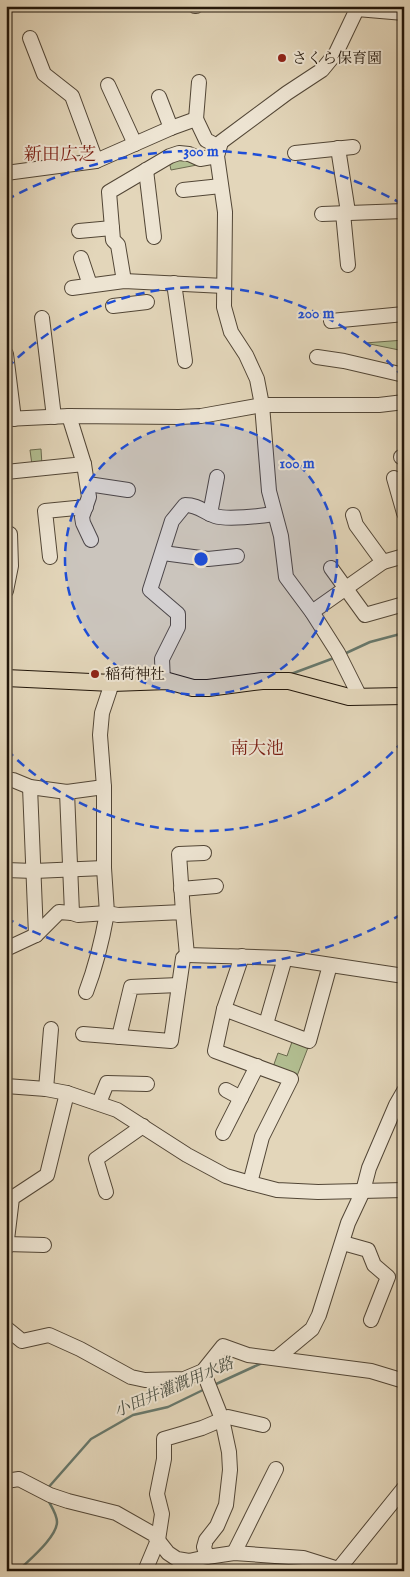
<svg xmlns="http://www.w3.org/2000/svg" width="410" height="1577" viewBox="0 0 410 1577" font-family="'IM FELL English','Noto Serif JP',serif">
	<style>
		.green { fill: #b2be91; stroke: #6a6a4e }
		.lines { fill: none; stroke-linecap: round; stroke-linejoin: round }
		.stream { stroke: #67786c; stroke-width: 2.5 }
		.minor-casing { stroke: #524636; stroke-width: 16 }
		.major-casing { stroke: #22160a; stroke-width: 18 }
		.minor { stroke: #ede4d2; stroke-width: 14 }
		.major { stroke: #e3d6ba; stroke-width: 16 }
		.ring { fill: none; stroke: #1d4ed8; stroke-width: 2.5; stroke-dasharray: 9 6 }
		.poi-dot { fill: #8f2418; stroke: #ede4d2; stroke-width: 2 }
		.labels { text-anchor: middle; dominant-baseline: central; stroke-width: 4; stroke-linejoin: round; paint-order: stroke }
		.poi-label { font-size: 15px; fill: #22160a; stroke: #ede4d2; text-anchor: start }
		.water-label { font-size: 16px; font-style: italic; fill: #4a4f43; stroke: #ede4d2 }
		.quarter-label { font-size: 18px; fill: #7a1f14; stroke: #ede4d2 }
		.centre { fill: #1d4ed8; stroke: #ede4d2; stroke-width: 2.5 }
		.ring-label { font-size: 15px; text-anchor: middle; font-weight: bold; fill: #1d4ed8; stroke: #ede4d2; stroke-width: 4; stroke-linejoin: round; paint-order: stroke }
	</style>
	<rect width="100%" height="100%" fill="#e3d6ba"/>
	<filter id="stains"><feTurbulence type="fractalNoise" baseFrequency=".004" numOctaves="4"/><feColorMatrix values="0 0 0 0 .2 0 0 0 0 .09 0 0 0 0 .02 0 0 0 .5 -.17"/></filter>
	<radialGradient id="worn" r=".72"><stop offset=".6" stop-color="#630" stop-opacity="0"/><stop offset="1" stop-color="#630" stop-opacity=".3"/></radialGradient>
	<g class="green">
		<path d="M183,158L197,165L171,170L169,161Z"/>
		<path d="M404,340V351L365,343Z"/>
		<path d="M41,449L42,465H32L30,450Z"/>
		<path d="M293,1039L309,1045L297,1076L273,1067L278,1053L287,1056Z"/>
	</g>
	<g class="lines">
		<g class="stream">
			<path d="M344,654L370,642L404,633"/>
			<path d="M291,674L334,658"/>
			<path d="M214,1385L262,1363"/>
			<path d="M47,1489L91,1439L133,1415L168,1407L205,1389"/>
			<path d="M18,1571C29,1560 57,1537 57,1522C57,1514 51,1506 48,1500"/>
		</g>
		<g class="minor-casing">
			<g id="minor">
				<path d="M195,6H196"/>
				<path d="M353,6L357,9L404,13"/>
				<path d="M357,9L336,53L322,70L287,93L221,142L217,156L225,212L224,307L231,332L246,355L257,379L262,405L269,491L281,536L286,577L312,612L338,653L360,697"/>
				<path d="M30,38L44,74L72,96L96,161"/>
				<path d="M108,85L135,144"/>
				<path d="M159,97L171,128"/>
				<path d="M196,119L199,82"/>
				<path d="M338,148L348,212"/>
				<path d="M295,153L353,147"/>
				<path d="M146,170L154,237"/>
				<path d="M6,173L96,161L171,128L196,119L206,140L219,147"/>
				<path d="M183,190L221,186"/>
				<path d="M343,213L348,265"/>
				<path d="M322,214L404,211"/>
				<path d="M79,231L112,228"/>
				<path d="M81,258L90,285"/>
				<path d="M124,281L118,245L113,240L109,192L170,156L179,153L189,154L200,159L217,156"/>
				<path d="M174,283L185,361"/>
				<path d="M72,288L124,281L224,286"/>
				<path d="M113,306L147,302"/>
				<path d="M42,318L54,417"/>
				<path d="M331,321L404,314"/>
				<path d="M6,354L14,419"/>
				<path d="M317,357L344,361L404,375"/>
				<path d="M6,419L69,416L179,417L201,416L262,405H379L404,402"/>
				<path d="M401,457H404"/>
				<path d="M84,464L89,497L82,517L83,523L91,540"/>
				<path d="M6,472L84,464L69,416"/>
				<path d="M394,478L404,513"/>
				<path d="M88,484L128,490"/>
				<path d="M210,514L217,477"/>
				<path d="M353,515L356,525L383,562"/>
				<path d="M163,553L208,559L237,556"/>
				<path d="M50,557L45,511L86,507"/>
				<path d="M331,568L365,615L404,604"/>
				<path d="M6,591L11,566L10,534"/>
				<path d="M312,612L383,562L404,556"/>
				<path d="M163,682L162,659L178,627V614L150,590L172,521L185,505C199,505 203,512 215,516C227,520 261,516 274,514"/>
				<path d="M112,683L102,713L100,735L104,787V868L107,913L118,915L183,912L187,955L285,958L404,976"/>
				<path d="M6,780H13L30,787L67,792L104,787"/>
				<path d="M30,787L36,935"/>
				<path d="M67,792L72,913"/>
				<path d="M6,870L34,871L104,868"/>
				<path d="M181,889L216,886"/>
				<path d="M183,912L179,854L204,853"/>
				<path d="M6,949L36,935L59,912L72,913L78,915L107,913C102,941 96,966 86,992"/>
				<path d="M242,956L224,1009L309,1041L330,965"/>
				<path d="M224,1009L215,1051L291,1079L262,1137L250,1183"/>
				<path d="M266,1024L285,958"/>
				<path d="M83,1034L171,1041L183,958L187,955"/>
				<path d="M119,1037L131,987L179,985"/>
				<path d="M6,1086L46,1089L67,1093L117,1110L187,1155L226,1176L250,1183L277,1190L318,1192L404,1190"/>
				<path d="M46,1089L51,1029"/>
				<path d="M226,1090L241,1098"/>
				<path d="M99,1103L107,1083L147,1084"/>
				<path d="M223,1133L257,1066"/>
				<path d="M106,1192L96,1159L143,1126"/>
				<path d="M343,1243L368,1250L374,1265L388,1277L371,1320"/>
				<path d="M6,1244L44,1245"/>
				<path d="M6,1248L12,1198L47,1175L67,1093"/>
				<path d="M6,1328L22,1341L49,1335L80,1349L131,1377L145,1380L184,1379L203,1371L223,1346L248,1355L371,1371L404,1381"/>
				<path d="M277,1358L312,1329L319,1315L348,1223L363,1191L369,1168L396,1105L404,1091"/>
				<path d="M6,1481L19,1479L50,1495L68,1501L116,1513L153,1534L168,1553L177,1559L189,1561L207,1557L204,1547L206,1540L217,1526L226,1505L230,1470L229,1452L222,1419L203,1371"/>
				<path d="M234,1553L276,1469"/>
				<path d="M207,1557L234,1553L303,1558L338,1569"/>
				<path d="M145,1571L158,1540L162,1514L157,1494L164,1459V1439L202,1428L228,1417L263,1425"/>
				<path d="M337,1571L404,1488"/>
			</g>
		</g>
		<g class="major-casing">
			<path id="major" d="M6,678L112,683L168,681L193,688H208L262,681H289L349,697L404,696"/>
		</g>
		<use href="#minor" class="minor"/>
		<use href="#major" class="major"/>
	</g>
	<circle cx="201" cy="559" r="136" fill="#1d4ed8" fill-opacity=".12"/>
	<g class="ring">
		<circle cx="201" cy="559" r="136"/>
		<path d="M403 741A272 272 0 0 1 7 750M7 368A272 272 0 0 1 403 377"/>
		<path d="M402 914A408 408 0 0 1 6 918M6 200A408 408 0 0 1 402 204"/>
	</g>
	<g class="poi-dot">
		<circle cx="282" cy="58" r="5"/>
		<circle cx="95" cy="674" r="5"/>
	</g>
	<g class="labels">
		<g class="poi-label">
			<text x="292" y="58">さくら保育園</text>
			<text x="105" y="674">稲荷神社</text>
		</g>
		<g class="water-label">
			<text transform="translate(174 1388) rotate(-23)">小田井灌漑用水路</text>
		</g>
		<g class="quarter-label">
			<text x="60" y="155">新田広芝</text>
			<text x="257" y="749">南大池</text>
		</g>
	</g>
	<circle cx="201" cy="559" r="8" class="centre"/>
	<g class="ring-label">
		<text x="201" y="156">300 m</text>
		<text x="316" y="318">200 m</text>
		<text x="297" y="468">100 m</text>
	</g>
	<rect width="410" height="1577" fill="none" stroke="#e3d6ba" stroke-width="25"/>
	<rect x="8" y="8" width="395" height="1562" fill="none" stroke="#22160a" stroke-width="2.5"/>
	<rect x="12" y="12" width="385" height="1552" fill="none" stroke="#22160a"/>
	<rect width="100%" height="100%" filter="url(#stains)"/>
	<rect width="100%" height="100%" fill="url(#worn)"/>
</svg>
